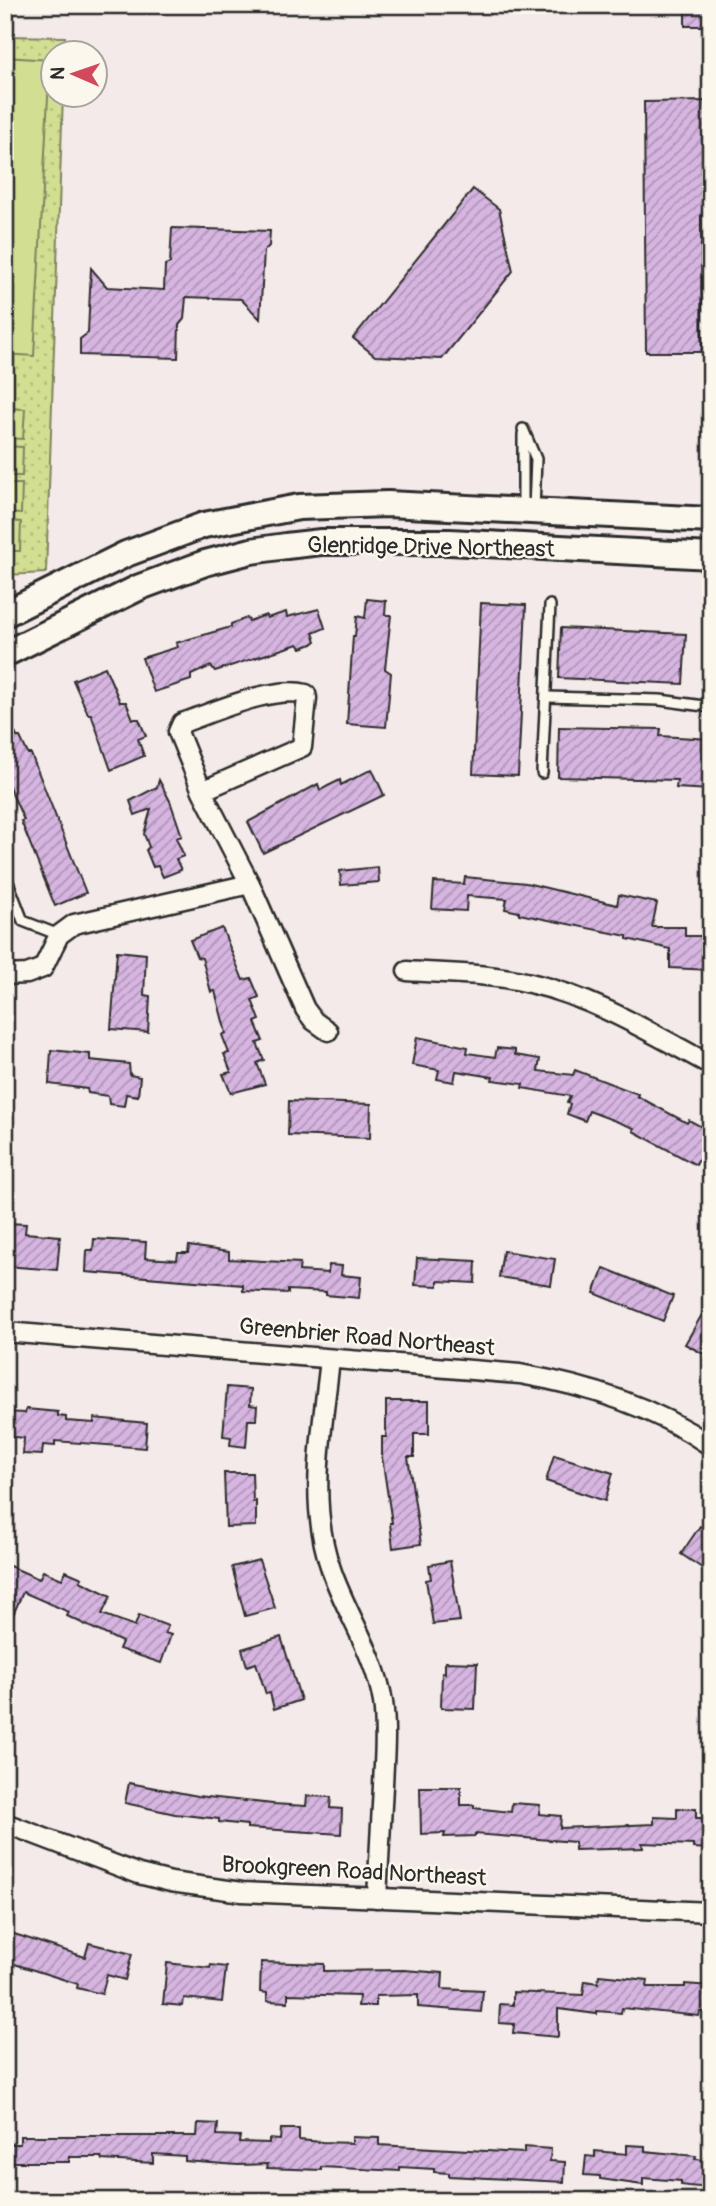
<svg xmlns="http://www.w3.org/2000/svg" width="716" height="2206" viewBox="0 0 716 2206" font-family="Pangolin,sans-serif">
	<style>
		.grass { fill: url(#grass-dots); stroke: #7e845e; stroke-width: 2 }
		.garden { fill: #d2de91; stroke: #7e845e; stroke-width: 2 }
		.building { fill: url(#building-hatch); stroke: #2b2b2b; stroke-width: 2 }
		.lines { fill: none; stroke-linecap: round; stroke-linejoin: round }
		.lane-casing { stroke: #2b2b2b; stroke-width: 14 }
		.street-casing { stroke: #2b2b2b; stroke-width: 23 }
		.secondary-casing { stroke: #2b2b2b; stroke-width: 30 }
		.lane { stroke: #fbf7ec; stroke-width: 9 }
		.street { stroke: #fbf7ec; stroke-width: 18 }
		.secondary { stroke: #fbf7ec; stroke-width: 24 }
		.labels { text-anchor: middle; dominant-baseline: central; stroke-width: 5; stroke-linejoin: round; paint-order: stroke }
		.street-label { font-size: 23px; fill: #2b2b2b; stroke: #fbf7ec }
	</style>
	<defs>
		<pattern id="grass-dots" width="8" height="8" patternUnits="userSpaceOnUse" patternTransform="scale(1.75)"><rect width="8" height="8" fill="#d2de91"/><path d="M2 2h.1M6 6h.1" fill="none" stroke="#b4bf7d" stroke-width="1.8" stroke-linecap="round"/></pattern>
		<pattern id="building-hatch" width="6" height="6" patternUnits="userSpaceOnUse" patternTransform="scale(1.75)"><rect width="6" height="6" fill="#d7b5e1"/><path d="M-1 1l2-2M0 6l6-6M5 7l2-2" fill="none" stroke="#af93b7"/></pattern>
	</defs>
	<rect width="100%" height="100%" fill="#f4eaea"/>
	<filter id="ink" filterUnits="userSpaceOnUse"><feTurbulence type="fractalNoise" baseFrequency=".0143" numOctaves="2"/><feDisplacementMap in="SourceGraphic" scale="14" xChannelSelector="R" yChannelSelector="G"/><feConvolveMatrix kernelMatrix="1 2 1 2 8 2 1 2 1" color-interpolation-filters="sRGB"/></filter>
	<g filter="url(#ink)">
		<path class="grass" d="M5,36L65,37L64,52H52V94L63,95L46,573L5,575Z"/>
		<g class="garden">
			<path d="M5,57L50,60L34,356L5,354Z"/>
			<path d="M5,408L25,409L23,439L5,438Z"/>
			<path d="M5,446L23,447L22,476H5Z"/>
			<path d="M5,484H22L21,514L5,513Z"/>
			<path d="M5,521L21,522L20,551H5Z"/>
		</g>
		<g class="building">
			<rect x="685" y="5" width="26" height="21"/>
			<path d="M711,101V215H701L702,352H646L644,102Z"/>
			<path d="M473,189L499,209L513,271L442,359L375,356L353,338Z"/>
			<path d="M172,228L270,231L269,246L264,251L260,319L241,299L186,297L184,319L179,325L178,358L80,355V339L88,333L91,268L107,287L164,290L165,265L170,263Z"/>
			<path d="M367,599L386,601L385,615H391L385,669L391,673L386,727L347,724L353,636H355L357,616L365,618Z"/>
			<path d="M481,603L526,605L518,776L473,774Z"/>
			<path d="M319,609L325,628L313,633L316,641L312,644L301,648L298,644L215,671L211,666L191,675V680L154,692L142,658L178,647L176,643L231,627V624L247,618L249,621L266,615L267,618L286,612L287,617Z"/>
			<path d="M561,628L686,634L683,684L559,678Z"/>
			<path d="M105,667L120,702H126L133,719H139L146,736L138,739L144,756L111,770L91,714H88L73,680Z"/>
			<path d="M5,711L17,737H20L28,754H31L86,893L55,906L21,821L24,820L5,778Z"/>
			<path d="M559,727L661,729L660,736L711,739V790L676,788L677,780L558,777Z"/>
			<path d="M372,769L384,795L263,853L248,822L318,784L320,790L340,780L341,785Z"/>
			<path d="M159,780L170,801L182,836L176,838L184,856L176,859L181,870L163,877L158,866L153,867L146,850L149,847L144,834L151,809L135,815L130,801L157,787Z"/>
			<path d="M378,867L379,882L341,885L340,871Z"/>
			<path d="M465,877L526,883L617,905L619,895L657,903L652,927H685V936H711V970L670,968V949L627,939V936L519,914V912L505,909L507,899L467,896L466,911L432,909L434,882L464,884Z"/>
			<path d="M222,928L243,980L251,978L259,997L252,1000L260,1020L255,1022L263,1041L257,1043L264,1060L257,1063L265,1084L231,1093L223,1074L231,1072L224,1054L229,1053L222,1035L226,1033L215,991L211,992L202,958L197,957L190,940Z"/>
			<path d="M117,951L146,954L144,995L150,996L148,1032L111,1029Z"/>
			<path d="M417,1037L468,1047L467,1053L495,1057L497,1048L515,1050V1055L540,1059L538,1071L573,1075L575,1070L638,1094L637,1096L687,1123L689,1120L711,1132V1137L696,1165L633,1131L634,1128L589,1111L585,1121L567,1114L570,1104L567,1103L570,1096L522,1088L523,1084L492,1080L493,1077L456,1071L454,1082L437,1079L439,1070L412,1065Z"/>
			<path d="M51,1050L90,1054V1060L129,1064L130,1075L140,1077L138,1096L126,1094L124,1106L109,1104L108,1096L88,1093L87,1089L49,1084Z"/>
			<path d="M289,1101L371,1104L370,1138L288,1135Z"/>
			<path d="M7,1223L26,1224L25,1233L60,1236L57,1270L5,1266Z"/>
			<path d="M94,1239L146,1242L145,1258L177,1260L178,1253H188L189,1246L229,1252V1259L300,1263L299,1271L328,1273L329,1265L342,1266L341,1275L361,1277L359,1298L326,1295V1292L288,1290V1293L243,1291V1285L86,1272L87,1250H93Z"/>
			<path d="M503,1251L555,1259L551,1285L499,1277Z"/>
			<path d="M417,1258L476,1261L475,1283L438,1281V1286L415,1285Z"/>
			<path d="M604,1268L673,1296L663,1321L594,1293Z"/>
			<path d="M711,1299V1358L685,1344Z"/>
			<path d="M227,1387L251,1389L250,1405L257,1406L256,1420H248L246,1447L230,1445L231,1437L223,1436Z"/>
			<path d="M386,1401H429V1434H414V1457H408L421,1544L393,1548L390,1523H392L382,1457V1437H386Z"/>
			<path d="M26,1409L58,1412V1416L66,1417V1421L94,1423V1418L147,1423L145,1448L55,1441V1446L43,1445L42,1455L23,1454L24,1438L5,1436V1412L25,1413Z"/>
			<path d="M554,1455L613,1473L605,1501L546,1481Z"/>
			<path d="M224,1473H252L253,1502L256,1501V1526L226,1527Z"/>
			<path d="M700,1526L711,1533V1574L681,1554Z"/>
			<path d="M259,1560L275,1608L245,1616L232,1567Z"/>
			<path d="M450,1561L460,1621L433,1624L426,1580L431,1579L429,1565Z"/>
			<path d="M5,1564L39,1579L43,1571L62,1579L66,1571L82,1578L80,1581L111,1596L102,1614L135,1626L139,1615L168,1626L165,1633L171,1635L161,1663L119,1649L122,1642L67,1616L69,1612L23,1592L5,1633Z"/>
			<path d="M281,1637L301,1700L274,1709L270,1693L266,1694L256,1663L247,1666L242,1649Z"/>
			<path d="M445,1662L477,1663L475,1709L441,1708L442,1672L445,1673Z"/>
			<path d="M129,1783L198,1796L273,1804L306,1806L307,1796L331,1797L330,1808L342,1809L341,1834L247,1828V1825L219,1822V1819L175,1814L125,1803Z"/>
			<path d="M420,1787H461V1805H474V1808L511,1812L512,1803L540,1805L539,1814L561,1816L560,1828L654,1824V1817L677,1818V1808L696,1809V1818H711V1849L693,1848V1845L642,1843L643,1848L575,1850V1842L475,1834V1836L444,1837L445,1833L421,1834Z"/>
			<path d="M5,1931L85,1957L89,1943L132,1954L125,1980L107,1975L102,1994L77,1988L78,1984L5,1961Z"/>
			<path d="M261,1962L324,1964V1971L404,1970L443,1973L442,1989L483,1991L481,2012L418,2007V1995L376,1996V2006H358L359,1996L288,1994V2002L267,2001V1993L260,1992Z"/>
			<path d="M167,1963L210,1968L211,1965L226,1967L222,2002L184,1998L183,2006L163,2004Z"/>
			<path d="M599,1975L648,1980L647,1987H685V1984L711,1986V2012H700L699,2016L622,2008L621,2013L597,2011V2014L558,2009V2037L513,2033L514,2024L499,2023L500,2004L513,2005V1992L583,1995L585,1981L598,1983Z"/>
			<path d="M198,2123L218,2124L217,2135L240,2136L239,2142L269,2143V2139L280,2140L281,2129H299V2140L322,2142L352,2143V2137L379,2138V2145L524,2153V2147L551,2149L550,2161L565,2162L564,2182L449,2176V2173L434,2172V2169L400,2167V2171L321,2167V2170L267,2168L268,2164L238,2165L185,2161V2156L153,2154V2163L102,2160L101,2157H69V2162H5V2144H20V2136H197Z"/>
			<path d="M627,2145L645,2146V2151L696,2156L695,2159L711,2161V2188L688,2186L681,2185V2181L643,2178V2185L600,2179V2176L584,2175L586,2156L595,2157V2151L627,2154Z"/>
		</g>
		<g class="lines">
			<g class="lane-casing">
				<g id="lane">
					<path d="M523,429L536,459L534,509"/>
					<path d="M523,508V434"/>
					<path d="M547,697L660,700L711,707"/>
					<path d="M542,773L550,605"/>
					<path d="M5,874L23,921L59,935"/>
				</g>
			</g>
			<g class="street-casing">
				<g id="street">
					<path d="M202,791L302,747L307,698L306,694C273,685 214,712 182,723L178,732L202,791L250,884L305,1009L314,1021L328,1031"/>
					<path d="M407,971C448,974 490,973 530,983C595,998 653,1034 711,1065"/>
					<path d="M5,975L27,974L43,968L59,935L74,924L250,884"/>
					<path d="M5,1332L520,1374C588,1386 653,1406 711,1446"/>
					<path d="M330,1359C323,1427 307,1502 331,1569C346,1614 375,1653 383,1702C387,1730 384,1758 383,1786C381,1823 379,1860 377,1898"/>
					<path d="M5,1823L139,1874L171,1882L242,1892L711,1912"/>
				</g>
			</g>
			<g class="secondary-casing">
				<g id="secondary">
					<path d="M5,614L126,554L204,525L299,507L388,504L711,520"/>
					<path d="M5,654L140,587L205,563L251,551L286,546L321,542H450L711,556"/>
				</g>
			</g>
			<use href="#lane" class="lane"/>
			<use href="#street" class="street"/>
			<use href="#secondary" class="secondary"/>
		</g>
	</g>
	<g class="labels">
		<g class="street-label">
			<text transform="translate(431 547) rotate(1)">Glenridge Drive Northeast</text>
			<text transform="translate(367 1337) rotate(5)">Greenbrier Road Northeast</text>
			<text transform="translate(354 1871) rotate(3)">Brookgreen Road Northeast</text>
		</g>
	</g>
	<rect width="716" height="2206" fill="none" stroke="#fbf7ec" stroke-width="28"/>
	<rect x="14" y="14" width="688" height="2178" fill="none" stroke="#2b2b2b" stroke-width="2.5" filter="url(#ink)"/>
	<g transform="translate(74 74) rotate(272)"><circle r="33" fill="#fbf7ec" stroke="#a8a59f" stroke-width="2"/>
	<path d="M0-5L12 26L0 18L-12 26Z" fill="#d1495b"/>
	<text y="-10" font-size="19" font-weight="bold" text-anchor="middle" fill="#2b2b2b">N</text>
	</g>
</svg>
